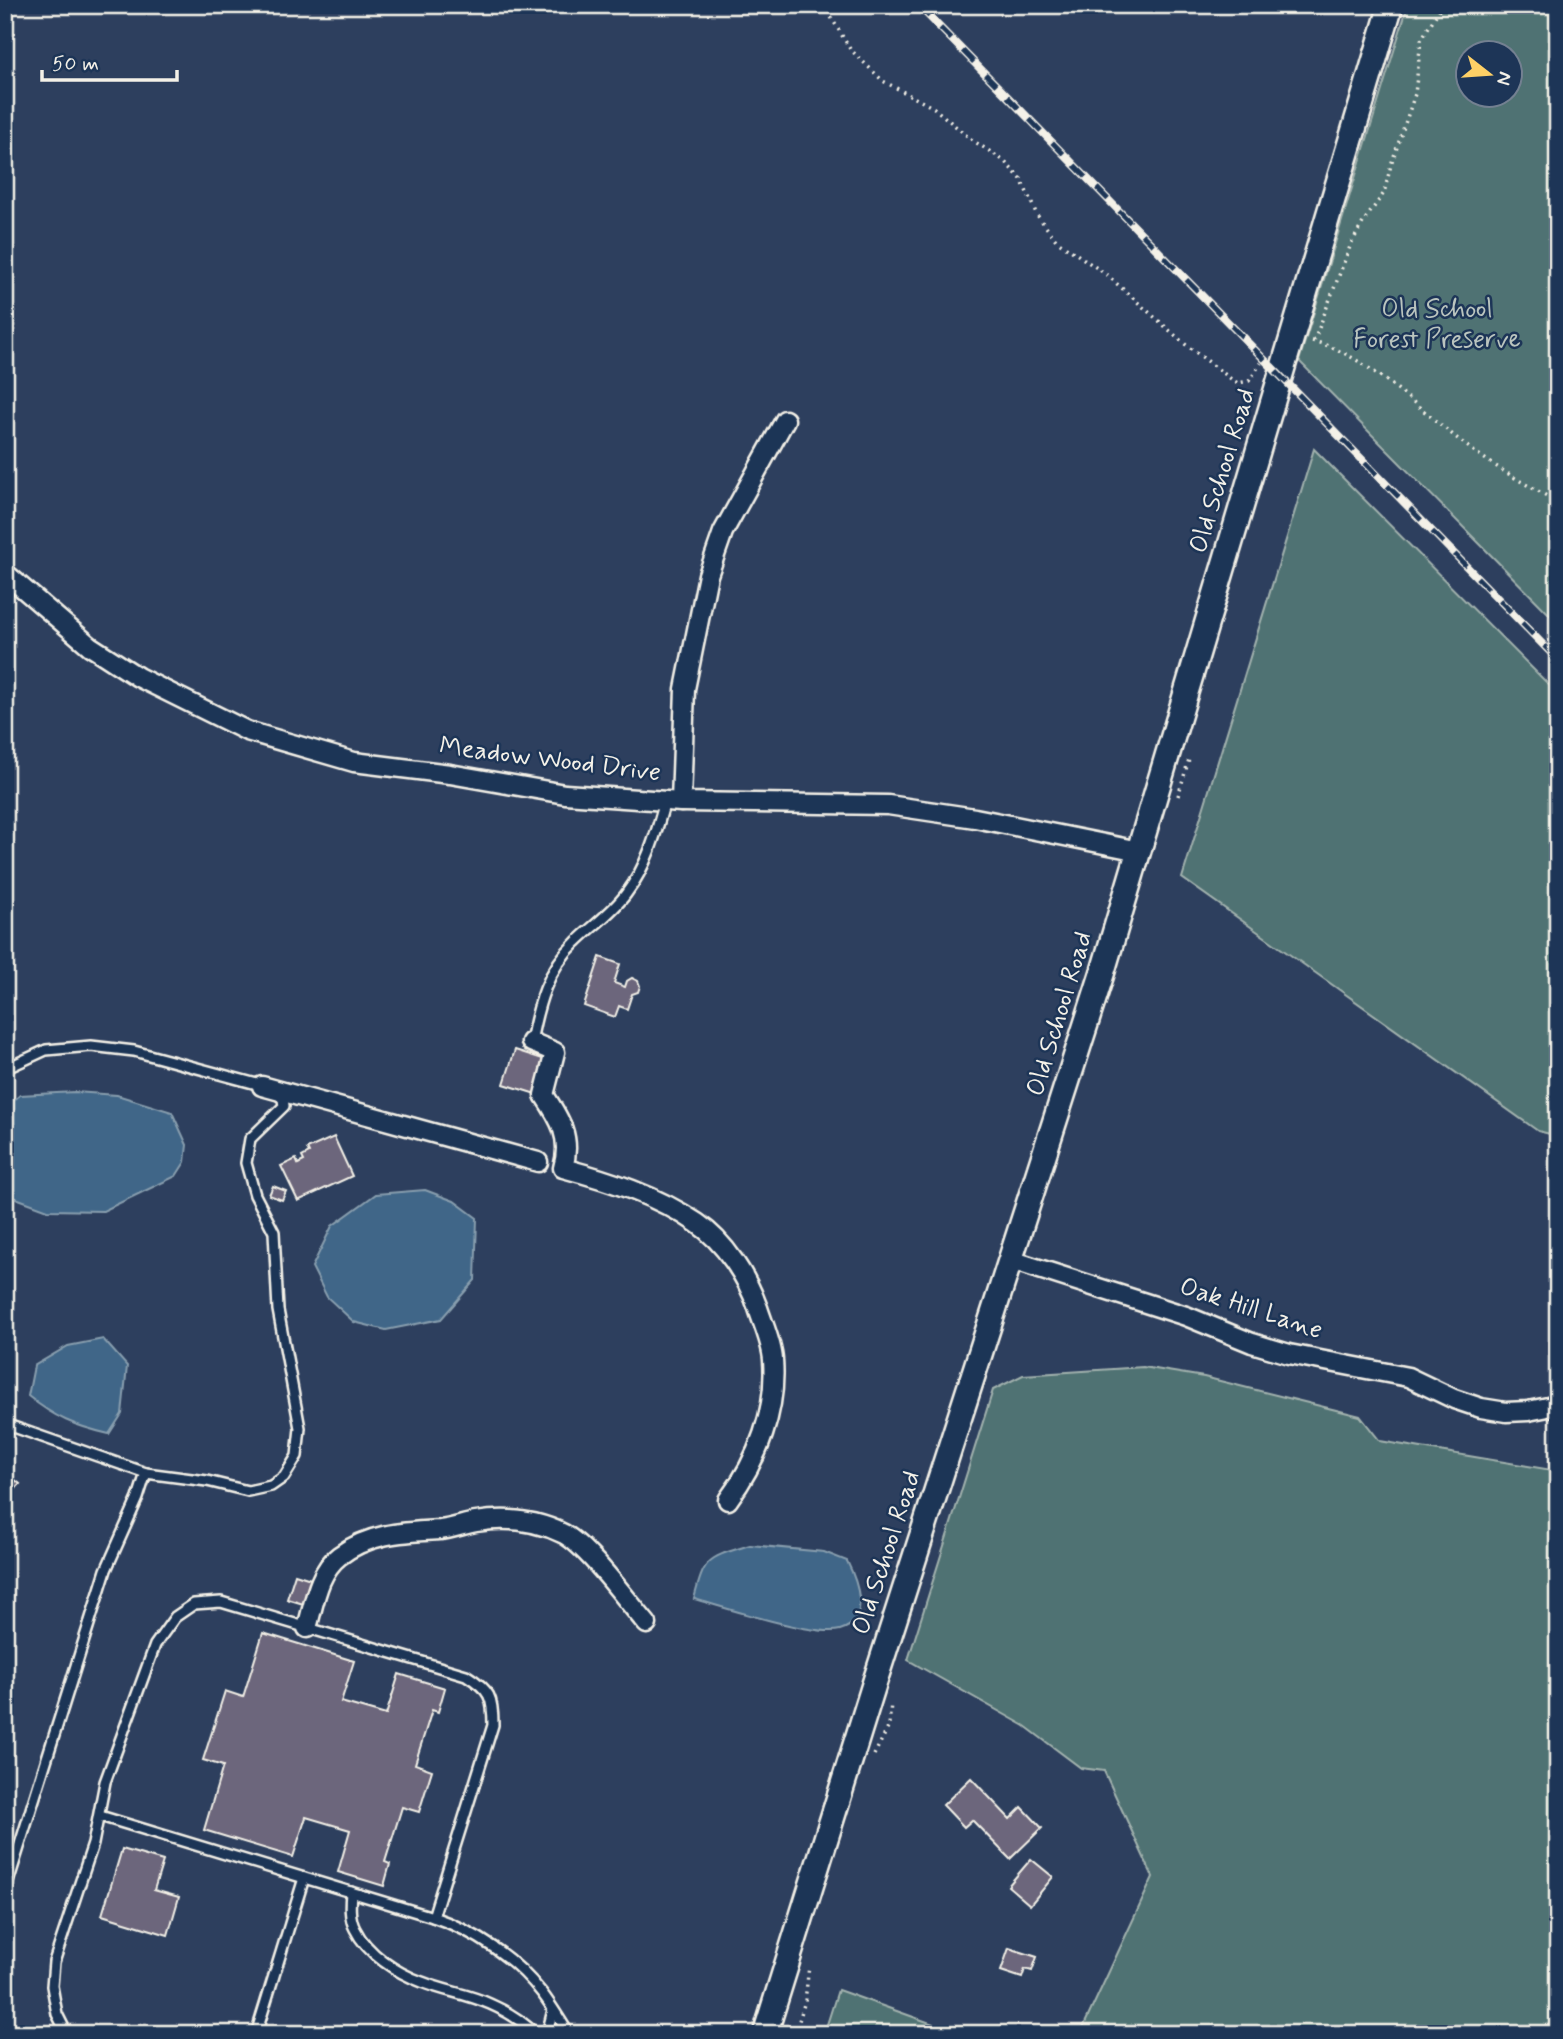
<svg xmlns="http://www.w3.org/2000/svg" width="1563" height="2039" viewBox="0 0 1563 2039" font-family="Mynerve,sans-serif">
	<style>
		.green { fill: #507273; stroke: #a2b2ae; stroke-width: 2; fill-rule: evenodd }
		.water { fill: #406688; stroke: #889eae; stroke-width: 2 }
		.building { fill: #6c667b; stroke: #f4f1e8; stroke-width: 2 }
		.lines { fill: none; stroke-linecap: round; stroke-linejoin: round }
		.service-casing { stroke: #f4f1e8; stroke-width: 14 }
		.minor-casing { stroke: #f4f1e8; stroke-width: 23 }
		.tertiary-casing { stroke: #f4f1e8; stroke-width: 28 }
		.path { stroke: #f4f1e8; stroke-width: 3.5; stroke-dasharray: 2 5; stroke-linecap: butt }
		.service { stroke: #1d3557; stroke-width: 9 }
		.minor { stroke: #1d3557; stroke-width: 18 }
		.tertiary { stroke: #1d3557; stroke-width: 23 }
		.rail-casing { stroke: #f4f1e8; stroke-width: 8 }
		.rail { stroke: #1d3557; stroke-width: 5; stroke-dasharray: 16; stroke-linecap: butt }
		.labels { text-anchor: middle; dominant-baseline: central; stroke-width: 5; stroke-linejoin: round; paint-order: stroke }
		.park-label { font-size: 26px; fill: #bbc5bf; stroke: #1d3557 }
		.street-label { font-size: 26px; fill: #f4f1e8; stroke: #1d3557 }
	</style>
	<rect width="100%" height="100%" fill="#2d3f5e"/>
	<filter id="ink" filterUnits="userSpaceOnUse"><feTurbulence type="fractalNoise" baseFrequency=".0143" numOctaves="2"/><feDisplacementMap in="SourceGraphic" scale="14" xChannelSelector="R" yChannelSelector="G"/><feConvolveMatrix kernelMatrix="1 2 1 2 8 2 1 2 1" color-interpolation-filters="sRGB"/></filter>
	<g filter="url(#ink)">
		<g class="green">
			<path d="M1408,5H1558V623L1299,361ZM1468,52H1510V94H1468Z"/>
			<path d="M1314,449L1558,694V1136L1538,1131L1182,878Z"/>
			<path d="M1143,1367L1204,1377L1360,1416L1380,1441L1558,1471V2034H1080L1153,1877L1104,1771L1081,1768L1025,1726L908,1660L993,1390L1023,1375Z"/>
			<path d="M838,1990L961,2034H824Z"/>
		</g>
		<g class="water">
			<path d="M75,1092L117,1095L172,1112L187,1145L185,1162L176,1176L103,1211L48,1210L5,1194V1108L20,1095Z"/>
			<path d="M425,1190L454,1201L477,1218L475,1280L441,1319L386,1330L354,1322L327,1297L312,1267L332,1226L376,1194Z"/>
			<path d="M103,1339L127,1366L122,1414L109,1434C75,1426 55,1418 28,1396L34,1366L68,1346Z"/>
			<path d="M750,1545L824,1552L847,1561C857,1581 872,1621 840,1630C815,1637 723,1607 694,1599C705,1556 708,1558 750,1545Z"/>
		</g>
		<g class="building">
			<path d="M600,957L620,964L614,983L625,987L627,981L632,978L638,981L640,986L638,992L632,994L627,1009L619,1006L615,1017L584,1006Z"/>
			<path d="M515,1050L549,1061L539,1095L504,1084Z"/>
			<path d="M334,1137L352,1176L298,1201L281,1166L296,1159L298,1164L304,1161L302,1157L309,1153L307,1149Z"/>
			<path d="M273,1186L286,1191L282,1200L269,1195Z"/>
			<path d="M5,1472L20,1484L5,1501Z"/>
			<path d="M295,1574L317,1581L310,1606L287,1599Z"/>
			<path d="M263,1633L354,1661L341,1702L386,1715L399,1674L445,1688L438,1712L432,1710L415,1764L432,1770L419,1812L402,1807L385,1862L390,1864L384,1886L338,1872L350,1830L306,1817L293,1857L204,1830L223,1766L203,1760L225,1691L243,1697Z"/>
			<path d="M971,1778L1010,1819L1022,1807L1042,1828L1010,1859L972,1820L964,1827L943,1805Z"/>
			<path d="M122,1849L163,1861L154,1890L179,1897L168,1935L102,1915Z"/>
			<path d="M1031,1859L1053,1877L1030,1905L1008,1886Z"/>
			<path d="M1009,1948L1037,1957L1032,1971L1025,1969L1022,1978L1001,1971Z"/>
		</g>
		<g class="lines">
			<g class="service-casing">
				<g id="service">
					<path d="M531,1042C538,1005 547,969 576,942C592,926 612,913 626,894C647,866 656,834 665,801"/>
					<path d="M5,1069L46,1050L91,1046L134,1051L264,1086"/>
					<path d="M5,1424L146,1473L207,1481L248,1491L271,1486L284,1477L297,1456L300,1428L278,1310L274,1232L255,1195L246,1163L250,1139L284,1106L283,1099L276,1092"/>
					<path d="M100,1816L433,1917"/>
					<path d="M5,1892L106,1570L138,1498L146,1473"/>
					<path d="M351,1892C350,1904 349,1918 355,1929C367,1954 397,1973 422,1982C444,1991 468,1994 490,2004C506,2011 523,2021 535,2034"/>
					<path d="M67,2034L57,2014L52,1986L54,1962L93,1844L105,1782L155,1645L175,1617L194,1604L221,1602L466,1675C490,1690 493,1697 493,1725L433,1917C475,1931 515,1958 542,1993C552,2006 560,2020 569,2034"/>
					<path d="M256,2034L304,1878"/>
					<path d="M547,2034L553,2010"/>
				</g>
			</g>
			<g class="minor-casing">
				<g id="minor">
					<path d="M5,573L90,646L138,677L247,731L354,762L450,774L565,794L681,802L888,805L975,818L1139,851"/>
					<path d="M681,802L685,689L708,575L723,532L785,420"/>
					<path d="M531,1042L555,1052L544,1095C560,1119 572,1138 563,1168C608,1180 658,1196 697,1223C725,1242 747,1277 758,1308C763,1324 772,1343 773,1360C777,1410 758,1460 728,1500"/>
					<path d="M262,1086L538,1162"/>
					<path d="M1011,1260L1186,1316L1252,1343L1289,1354L1408,1377L1454,1399L1481,1408L1506,1412L1528,1411L1558,1405"/>
					<path d="M307,1628C314,1604 318,1572 339,1556C369,1533 404,1532 440,1530C452,1529 464,1524 476,1522C507,1517 536,1520 564,1534C589,1548 627,1601 647,1624"/>
				</g>
			</g>
			<g class="tertiary-casing">
				<path id="tertiary" d="M765,2034L876,1678L1103,971L1391,5"/>
			</g>
			<g class="path">
				<path d="M824,5L850,49L883,81L934,108L972,140L1003,160L1021,179L1037,215L1056,240L1107,275L1185,344L1231,379L1238,383L1249,381L1261,363"/>
				<path d="M1312,341C1362,352 1418,408 1458,439C1489,464 1523,483 1558,502"/>
				<path d="M1314,341L1351,244L1364,221L1384,193L1391,165L1415,94L1421,40L1442,5"/>
				<path d="M1178,796L1190,756"/>
				<path d="M874,1755L889,1726L891,1703"/>
				<path d="M795,2034L805,2001L809,1966"/>
			</g>
			<use href="#service" class="service"/>
			<use href="#minor" class="minor"/>
			<use href="#tertiary" class="tertiary"/>
			<g class="rail-casing">
				<path id="rail" d="M918,5L1558,660"/>
			</g>
			<use href="#rail" class="rail"/>
		</g>
	</g>
	<g class="labels">
		<g class="park-label">
			<text x="1437" y="310">Old School<tspan x="1437" dy="30">Forest Preserve</tspan></text>
		</g>
		<g class="street-label">
			<text transform="translate(1223 471) rotate(-73)">Old School Road</text>
			<text transform="translate(550 760) rotate(7)">Meadow Wood Drive</text>
			<text transform="translate(1060 1014) rotate(-73)">Old School Road</text>
			<text transform="translate(1251 1309) rotate(18)">Oak Hill Lane</text>
			<text transform="translate(887 1553) rotate(-72)">Old School Road</text>
		</g>
	</g>
	<rect width="1563" height="2039" fill="none" stroke="#1d3557" stroke-width="28"/>
	<rect x="14" y="14" width="1535" height="2011" fill="none" stroke="#f4f1e8" stroke-width="2.5" filter="url(#ink)"/>
	<g transform="translate(1489 74) rotate(107)"><circle r="33" fill="#1d3557" stroke="#738091" stroke-width="2"/>
	<path d="M0-5L12 26L0 18L-12 26Z" fill="#ffd166"/>
	<text y="-10" font-size="19" font-weight="bold" text-anchor="middle" fill="#f4f1e8">N</text>
	</g>
	<path d="M42 70v10h135v-10" fill="none" stroke="#f4f1e8" stroke-width="3.5"/>
	<text x="52" y="70" font-size="21" fill="#f4f1e8" stroke="#1d3557" stroke-width="5" paint-order="stroke">50 m</text>
</svg>
